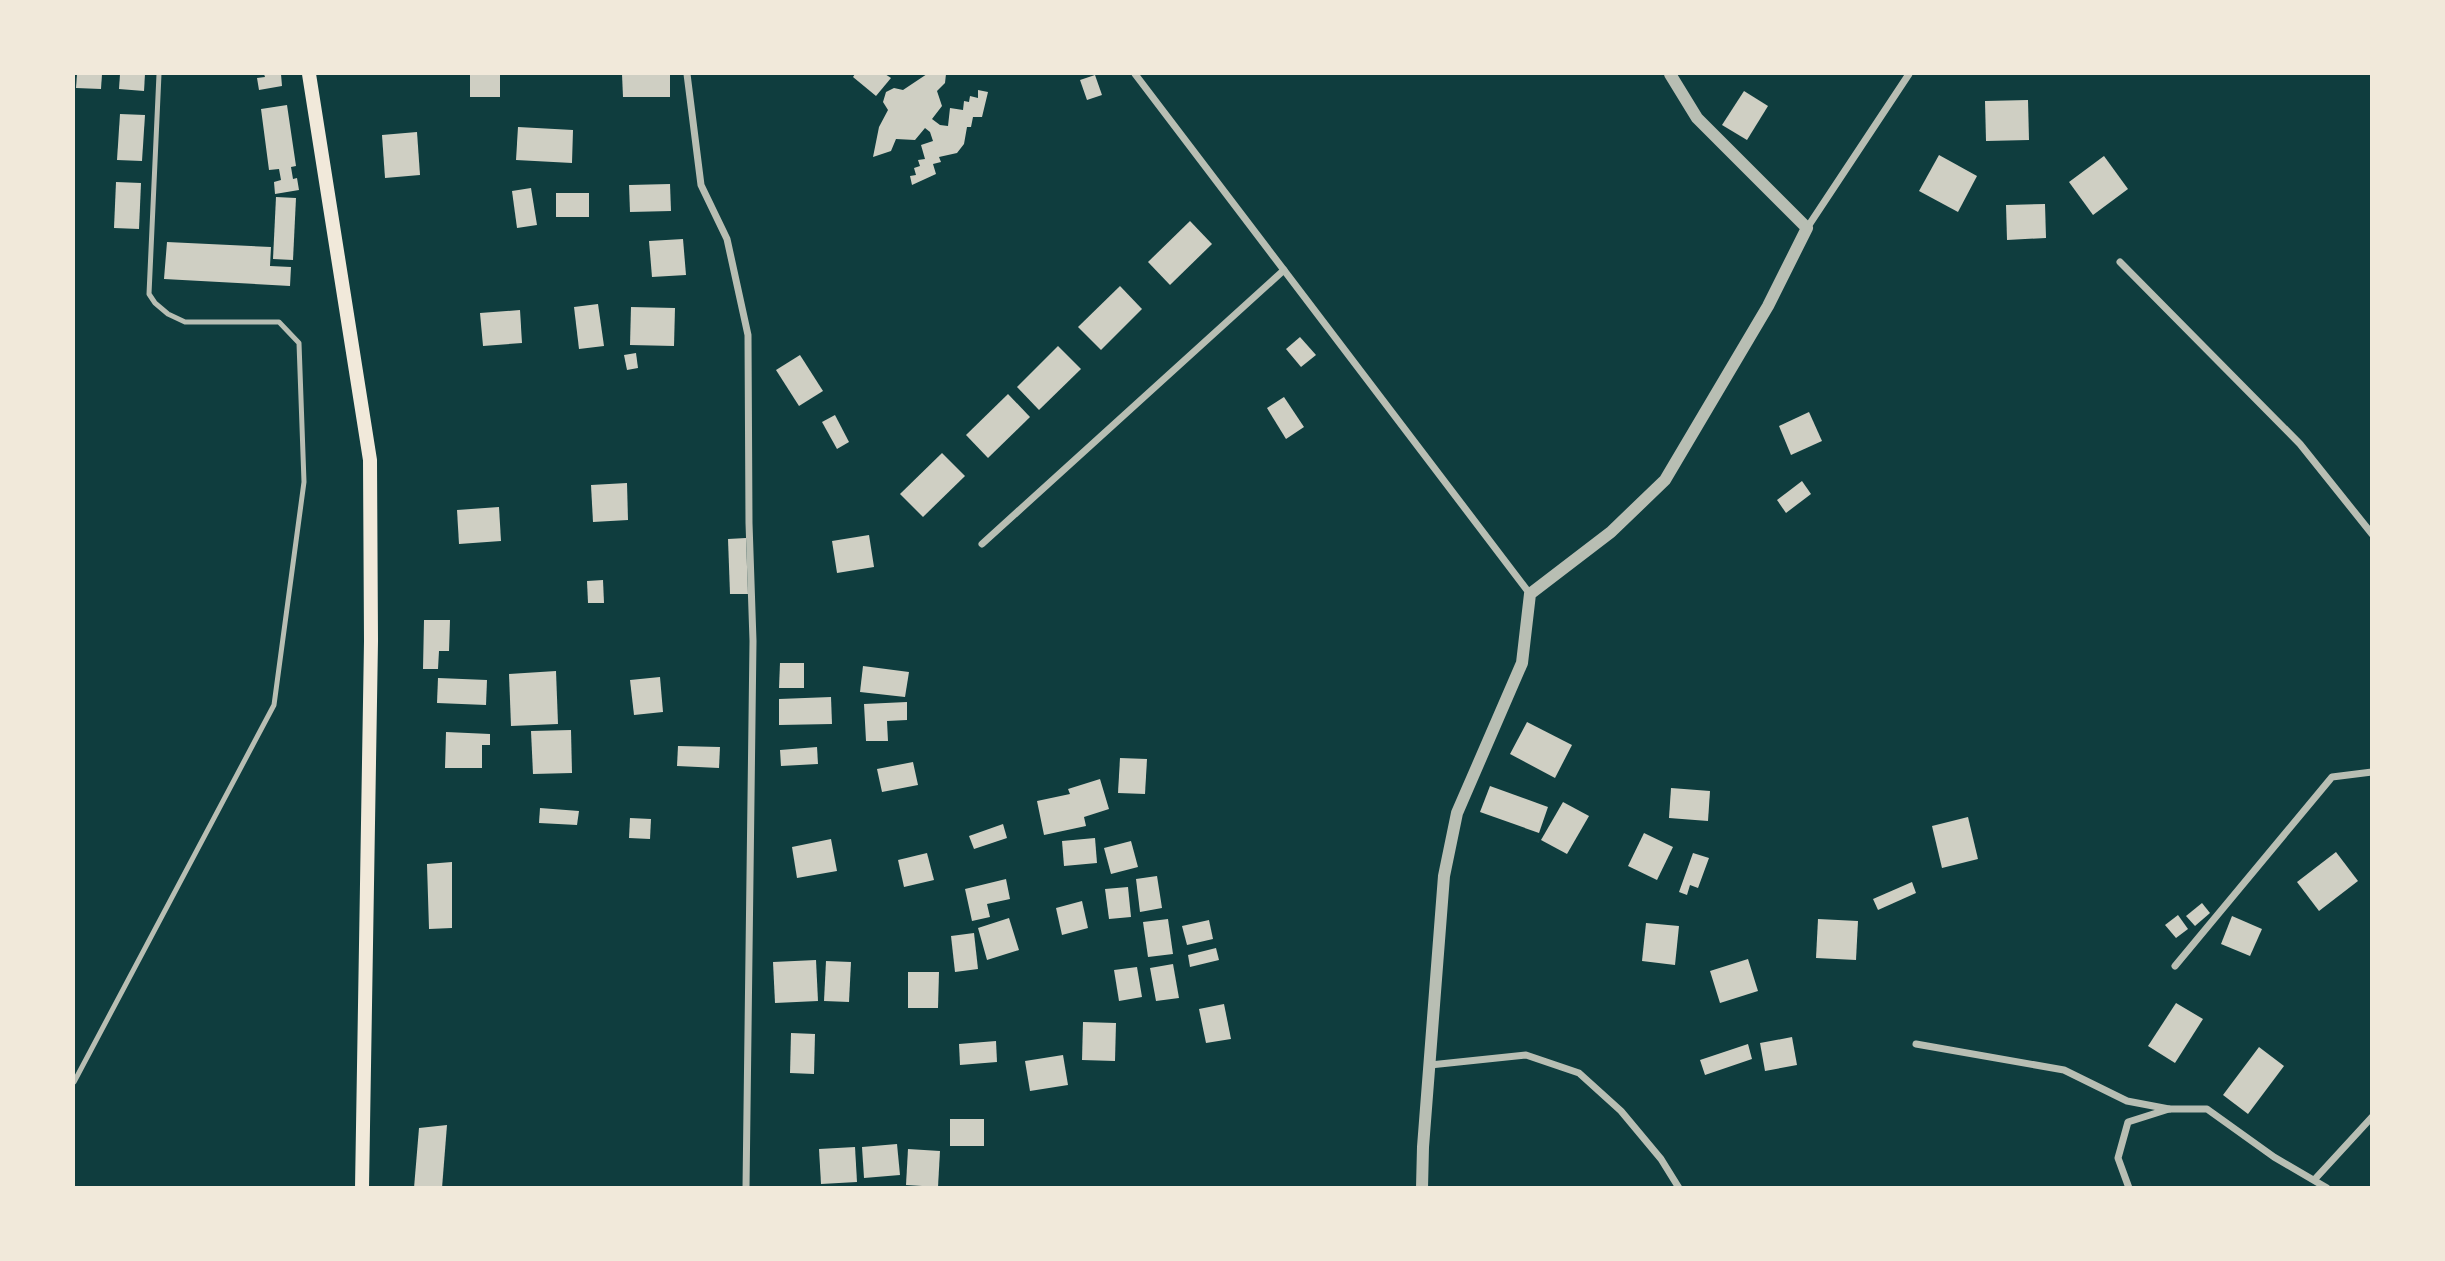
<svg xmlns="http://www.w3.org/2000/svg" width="2445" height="1261" viewBox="0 0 2445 1261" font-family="'Asap Condensed',sans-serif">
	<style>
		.building { fill: #cfcfc3 }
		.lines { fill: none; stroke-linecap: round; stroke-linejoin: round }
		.service { stroke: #b8beb3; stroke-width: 5 }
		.minor { stroke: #b8beb3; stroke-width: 7 }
		.tertiary { stroke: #b8beb3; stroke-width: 12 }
		.secondary { stroke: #f1e9da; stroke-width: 14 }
	</style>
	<rect width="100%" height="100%" fill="#0f3d3e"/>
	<g class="building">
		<path d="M77,74H102L101,89L76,88Z"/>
		<path d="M120,74H145L144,91L119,89Z"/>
		<path d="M264,74H281L282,86L259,90L257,78L265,77Z"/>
		<rect x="470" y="74" width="30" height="23"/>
		<path d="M622,74H670V97H623Z"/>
		<path d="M855,74H885L891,78L876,96L853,77Z"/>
		<path d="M927,74H946L945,83L937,91L942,106L932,119L940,125L948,126L950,108L963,110L964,101L969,102L970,96L978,98V90L988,92L982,117H973L971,127H967L964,144L957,153L939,157L941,162L933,164L936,174L912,185L910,176L916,175L914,168L920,166L918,160L925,159L921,145L933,141L930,132L925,128L915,140L896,139L891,151L873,157L879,127L888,110L883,102L886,92L894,88L903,90Z"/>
		<path d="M1095,75L1102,95L1087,100L1080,80Z"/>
		<path d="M1744,91L1768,106L1747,140L1722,125Z"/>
		<path d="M2028,100L2029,140L1986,141L1985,101Z"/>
		<path d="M287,105L296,166L291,167L293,179L297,178L299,190L275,194L274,182L281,180L279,169L269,170L261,109Z"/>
		<path d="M120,114L145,115L142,161L117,160Z"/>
		<path d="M518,127L573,130L572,163L516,160Z"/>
		<path d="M417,132L420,175L385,178L382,135Z"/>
		<path d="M1939,155L1977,176L1958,212L1919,191Z"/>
		<path d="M2104,156L2128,189L2093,215L2069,182Z"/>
		<path d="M116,182L141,183L139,229L114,228Z"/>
		<path d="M670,184L671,211L630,212L629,185Z"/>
		<path d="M531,188L537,225L517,228L512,191Z"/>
		<rect x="556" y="193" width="33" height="24"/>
		<path d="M276,197L296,198L293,260L273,259Z"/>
		<path d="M2045,204L2046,238L2007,240L2006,205Z"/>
		<path d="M1190,221L1212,244L1170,285L1148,262Z"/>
		<path d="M683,239L686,275L652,277L649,241Z"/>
		<path d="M167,242L271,247L270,266L291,267L290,286L164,279Z"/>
		<path d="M1120,286L1142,309L1101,350L1078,327Z"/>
		<path d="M598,304L604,346L579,349L574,307Z"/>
		<path d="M631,307L675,308L674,346L630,345Z"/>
		<path d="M520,310L522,343L483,346L480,313Z"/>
		<path d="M1300,337L1316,355L1301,367L1286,349Z"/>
		<path d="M1058,346L1081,369L1039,410L1017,387Z"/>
		<path d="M636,353L638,368L627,370L624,355Z"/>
		<path d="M800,355L823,391L799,406L776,370Z"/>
		<path d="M1008,394L1030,417L988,458L966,435Z"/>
		<path d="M1284,397L1304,427L1286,439L1267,408Z"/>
		<path d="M1809,412L1822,441L1791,455L1779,426Z"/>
		<path d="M835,415L849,442L837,449L822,422Z"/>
		<path d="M942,453L965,476L923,517L900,494Z"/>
		<path d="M1802,481L1811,494L1786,513L1777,500Z"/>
		<path d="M627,483L628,520L593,522L591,485Z"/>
		<path d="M499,507L501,541L459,544L457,510Z"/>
		<path d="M869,535L874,567L837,573L832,541Z"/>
		<path d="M746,538L748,594H730L728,539Z"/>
		<path d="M603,580L604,603H588L587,581Z"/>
		<path d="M424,620H450L449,651H439L438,669H423Z"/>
		<path d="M780,663H804V688H779Z"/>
		<path d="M863,666L909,672L905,697L860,692Z"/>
		<path d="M556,671L558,724L511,726L509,674Z"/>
		<path d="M660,677L663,712L634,715L630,680Z"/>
		<path d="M438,678L487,680L486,705L437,703Z"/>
		<path d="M831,697L832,724L779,725V699Z"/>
		<path d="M907,702V720L887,721L888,741H866L864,704Z"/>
		<path d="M1527,722L1572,745L1555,778L1510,754Z"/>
		<path d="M571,730L572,773L533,774L531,731Z"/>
		<path d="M446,732L490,734V745H482V768H445Z"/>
		<path d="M678,746L720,747L719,768L677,766Z"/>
		<path d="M817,747L818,764L781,766L780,750Z"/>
		<path d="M1120,758L1147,759L1145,794L1118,793Z"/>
		<path d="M913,762L918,785L882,792L877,769Z"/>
		<path d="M1100,779L1109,809L1084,817L1086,826L1044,835L1037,801L1070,794L1068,789Z"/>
		<path d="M1490,786L1548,807L1539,833L1480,812Z"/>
		<path d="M1671,788L1710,791L1708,821L1669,818Z"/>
		<path d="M1563,802L1589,816L1567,854L1541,840Z"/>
		<path d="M540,808L579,811L577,825L539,823Z"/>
		<path d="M1968,817L1978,859L1942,868L1932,826Z"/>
		<path d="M630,818L651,819L650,839L629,838Z"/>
		<path d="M1003,824L1007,838L974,849L969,836Z"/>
		<path d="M1644,833L1673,847L1657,880L1628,866Z"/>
		<path d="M1095,838L1097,863L1064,866L1062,841Z"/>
		<path d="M831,839L837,871L797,878L792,847Z"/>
		<path d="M1131,841L1138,867L1111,874L1104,848Z"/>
		<path d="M2336,852L2358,881L2319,911L2297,882Z"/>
		<path d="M927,853L934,880L904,887L898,860Z"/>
		<path d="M1693,853L1709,858L1698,888L1690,885L1687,895L1679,892Z"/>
		<path d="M452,862V928L429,929L427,864Z"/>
		<path d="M1157,876L1162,908L1140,912L1136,879Z"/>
		<path d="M1006,879L1010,899L987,904L990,917L972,921L965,889Z"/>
		<path d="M1912,882L1916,893L1878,910L1873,899Z"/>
		<path d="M1128,887L1131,917L1109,919L1105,889Z"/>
		<path d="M1082,901L1088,928L1062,935L1056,908Z"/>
		<path d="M2202,903L2210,913L2195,926L2186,916Z"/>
		<path d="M2178,915L2188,929L2176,938L2165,925Z"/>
		<path d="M2232,916L2262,929L2250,956L2221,944Z"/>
		<path d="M1009,918L1019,950L987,960L978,928Z"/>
		<path d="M1168,919L1173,954L1148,957L1143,922Z"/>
		<path d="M1818,919L1858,921L1856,960L1816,958Z"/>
		<path d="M1209,920L1213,939L1187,945L1182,926Z"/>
		<path d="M1646,923L1679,926L1675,965L1642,961Z"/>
		<path d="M974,933L978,969L955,972L951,936Z"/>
		<path d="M1216,948L1219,960L1190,967L1188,955Z"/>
		<path d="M1748,959L1758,991L1720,1003L1710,971Z"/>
		<path d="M816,960L818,1001L775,1003L773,962Z"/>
		<path d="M826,961L851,962L849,1002L824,1001Z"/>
		<path d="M1173,964L1179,998L1156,1001L1150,968Z"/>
		<path d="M1137,967L1142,997L1119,1001L1114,970Z"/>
		<path d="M908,972H939L938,1008H908Z"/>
		<path d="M2176,1003L2203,1019L2175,1063L2148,1046Z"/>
		<path d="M1224,1004L1231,1039L1206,1043L1199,1009Z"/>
		<path d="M1083,1022L1116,1023L1115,1061L1082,1060Z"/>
		<path d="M791,1033L815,1034L814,1074L790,1073Z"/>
		<path d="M1792,1037L1797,1065L1765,1071L1760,1043Z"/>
		<path d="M996,1041L997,1062L960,1065L959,1044Z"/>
		<path d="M1748,1044L1752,1059L1705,1075L1700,1060Z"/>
		<path d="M2259,1047L2284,1066L2248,1114L2223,1095Z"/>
		<path d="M1063,1055L1068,1085L1030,1091L1025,1061Z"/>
		<rect x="950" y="1119" width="34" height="27"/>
		<path d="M447,1125L442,1188H414L419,1128Z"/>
		<path d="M897,1144L900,1175L864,1178L862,1147Z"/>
		<path d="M855,1147L857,1182L821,1184L819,1149Z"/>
		<path d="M908,1149L940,1151L938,1187L906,1185Z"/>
	</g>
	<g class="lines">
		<path class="service" d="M74,1082L274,705L304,482L299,343L279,322H185L168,314L155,303L149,294L159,74"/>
		<g class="minor">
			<path d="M687,74L701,185L727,239L748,335L749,523L753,641L746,1188"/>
			<path d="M1135,74L1530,594"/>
			<path d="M1807,228L1909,74"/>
			<path d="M2120,262L2300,444L2372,534"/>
			<path d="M982,544L1284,270"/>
			<path d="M2175,966L2332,777L2372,772"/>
			<path d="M1916,1044L2064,1070L2127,1101L2169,1109"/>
			<path d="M1430,1065L1526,1055L1579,1073L1621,1111L1661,1159L1679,1188"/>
			<path d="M2315,1179L2372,1117"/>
			<path d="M2129,1188L2118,1158L2128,1122L2169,1109H2207L2274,1157L2327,1188"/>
		</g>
		<path class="tertiary" d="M1422,1188L1423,1147L1444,876L1457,813L1522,663L1530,594L1611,532L1665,480L1768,306L1807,228L1697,118L1670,74"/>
		<path class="secondary" d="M309,74L370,460L371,641L362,1188"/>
	</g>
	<rect width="2445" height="1261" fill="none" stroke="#f1e9da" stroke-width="150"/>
</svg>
